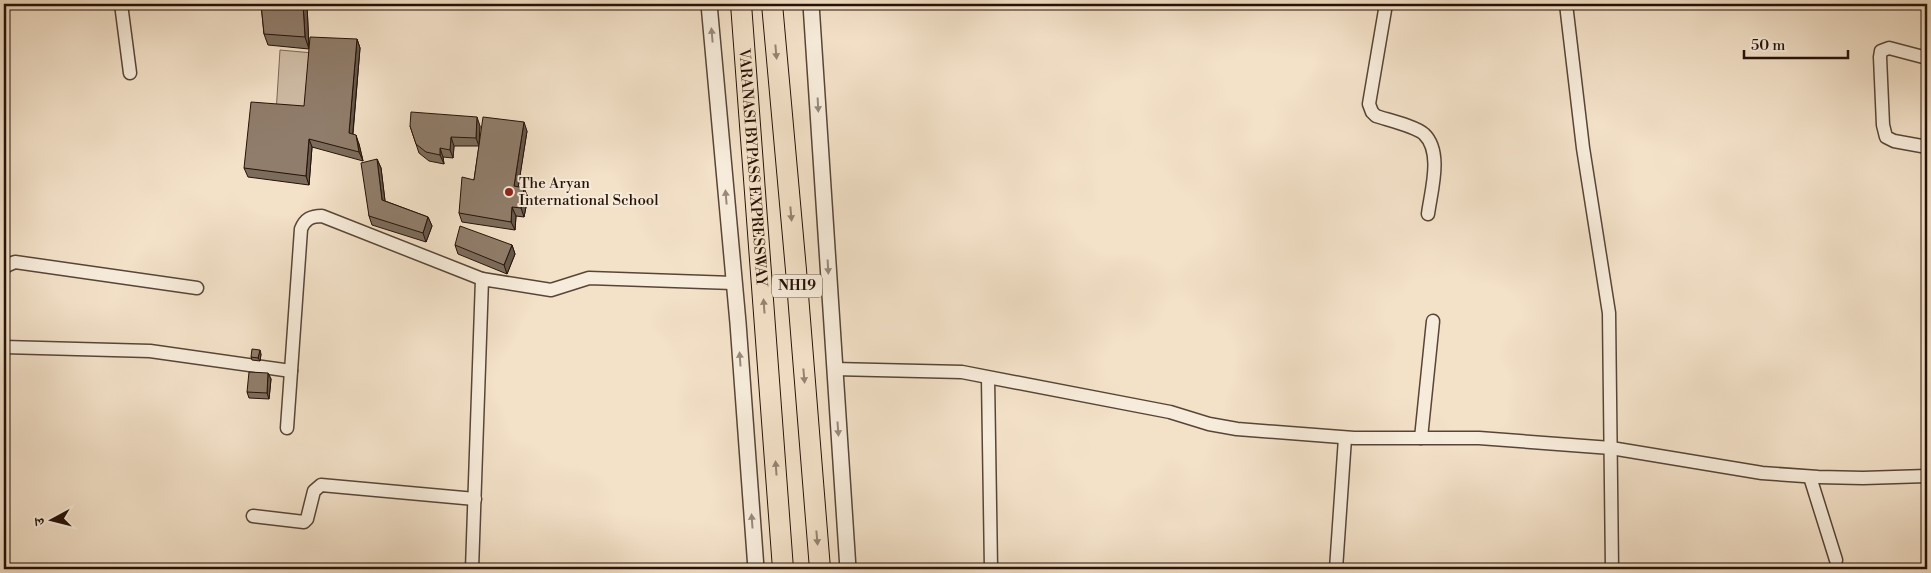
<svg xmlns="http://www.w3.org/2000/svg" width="1931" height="573" viewBox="0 0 1931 573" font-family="'Libre Bodoni','Noto Serif Devanagari',serif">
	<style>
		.green { fill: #d0bea7; stroke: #7a6857 }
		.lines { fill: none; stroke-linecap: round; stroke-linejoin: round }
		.minor-casing { stroke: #584537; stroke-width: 15 }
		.tertiary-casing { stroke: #584537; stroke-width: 18 }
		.trunk-casing { stroke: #251107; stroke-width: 22 }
		.minor { stroke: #f7ecdb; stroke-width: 12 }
		.tertiary { stroke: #f7ecdb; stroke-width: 15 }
		.trunk { stroke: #f3e1c8; stroke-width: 20 }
		.wall { fill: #7c6c5c; stroke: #251107 }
		.shaded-wall { fill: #65584b; stroke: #251107 }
		.building { fill: #907d6b; stroke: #251107 }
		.oneway { fill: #98897c }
		.oneway2 { fill: #968371 }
		.poi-dot { fill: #8f2418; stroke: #f7ecdb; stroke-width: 2 }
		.labels { text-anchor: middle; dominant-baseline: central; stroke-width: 4; stroke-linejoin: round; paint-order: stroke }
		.shield { fill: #f7ecdb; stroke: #645347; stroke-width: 1 }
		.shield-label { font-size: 14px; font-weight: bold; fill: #251107 }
		.street-label { font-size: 15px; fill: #251107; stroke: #f7ecdb }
		.poi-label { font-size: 15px; fill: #251107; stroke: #f7ecdb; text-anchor: start }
	</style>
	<rect width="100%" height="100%" fill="#f3e1c8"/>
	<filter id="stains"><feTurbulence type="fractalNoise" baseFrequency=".004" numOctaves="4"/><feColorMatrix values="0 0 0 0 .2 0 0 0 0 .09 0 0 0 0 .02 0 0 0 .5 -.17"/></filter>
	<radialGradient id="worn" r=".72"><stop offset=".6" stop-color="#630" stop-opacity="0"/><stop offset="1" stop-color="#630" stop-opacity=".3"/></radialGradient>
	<path class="green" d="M280,50L313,53L307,115L276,113Z"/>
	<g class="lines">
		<g class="minor-casing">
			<g id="minor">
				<path d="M121,4L130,73"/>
				<path d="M1386,4L1369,104L1372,112L1376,116C1388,120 1415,126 1424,134C1443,152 1431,191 1428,214"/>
				<path d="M1566,4L1583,148L1609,313L1612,569"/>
				<path d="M1927,58L1889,48L1881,51L1880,57L1883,125L1886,137L1894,141L1927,147"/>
				<path d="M4,268L8,265L15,262L197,288"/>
				<path d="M4,347L150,351L291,371"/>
				<path d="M834,369L962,372L1170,412L1209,424L1237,429L1354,438H1479L1611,448L1762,473L1818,477L1863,478L1927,476"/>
				<path d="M988,378L991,569"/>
				<path d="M287,428L301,229C305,219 311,216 322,216L482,279"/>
				<path d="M1421,438L1433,321"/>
				<path d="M1810,477L1836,560"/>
				<path d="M253,516L304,522L307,519L314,491L321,485L475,499"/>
				<path d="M472,569L482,279L551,290L589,278L733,283"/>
				<path d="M1336,569L1345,438"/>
			</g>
		</g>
		<g class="tertiary-casing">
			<g id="tertiary">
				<path d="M709,4L738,323L756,569"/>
				<path d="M811,4L848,569"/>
			</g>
		</g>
		<g class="trunk-casing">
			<g id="trunk">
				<path id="s1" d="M741,4L783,569"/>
				<path d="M772,4L796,270L820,569"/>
			</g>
		</g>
		<use href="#minor" class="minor"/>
		<use href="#tertiary" class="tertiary"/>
		<use href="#trunk" class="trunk"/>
	</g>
	<g class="wall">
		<path d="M261,4H307L309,49L268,45L264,34Z"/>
		<path d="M357,39L360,48L353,134L359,144L363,161L312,147L309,185L248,177L244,168L304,106Z"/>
		<path d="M410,126H480L479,146L527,131L518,187L528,197L524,217L516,216L515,230L462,222L459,213L474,180L479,146H454L453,158L443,157L444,164L429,161L419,153Z"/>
		<path d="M377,159L381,168L385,201L428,217L432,226L426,242L372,225L369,216Z"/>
		<path d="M455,245H512L515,254L507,274L458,254Z"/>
		<path d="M261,354L260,361L252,360L251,357Z"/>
		<path d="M268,373L271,379L269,399L249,398L247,392Z"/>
	</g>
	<g class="shaded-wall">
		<path d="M303,4H307L309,49L305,37Z"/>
		<path d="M357,39L360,48L352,142L349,133Z"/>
		<path d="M477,117L480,126L479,146L476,138Z"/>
		<path d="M524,122L527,131L517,195L514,186Z"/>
		<path d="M356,135L359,144L363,161L359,152Z"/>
		<path d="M451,137L454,146L453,158L450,150Z"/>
		<path d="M309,139L312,147L309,185L306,176Z"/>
		<path d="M440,148L443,157L444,164L440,155Z"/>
		<path d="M377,159L381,168L386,209L382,200Z"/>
		<path d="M524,188L528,197L524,217L521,208Z"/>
		<path d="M512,207L516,216L515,230L511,222Z"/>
		<path d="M428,217L432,226L426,242L423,233Z"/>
		<path d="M512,245L515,254L507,274L504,265Z"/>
		<path d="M260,350L261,354L260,361L258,358Z"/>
		<path d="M268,373L271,379L269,399L267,393Z"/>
	</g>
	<g class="building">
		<path d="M261,4H303L305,37L264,34Z"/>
		<path d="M310,37L357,39L349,133L356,135L359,152L309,139L306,176L244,168L251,102L304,106Z"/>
		<path d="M411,112L477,117L476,138L451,137L450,150L440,148V155L426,152L416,144L410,126Z"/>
		<path d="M483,117L524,122L514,186L524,188L521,208L512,207L511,222L459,213L462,177L474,180Z"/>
		<path d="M377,159L382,200L428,217L423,233L369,216L361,163Z"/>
		<path d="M460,226L512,245L504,265L455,245Z"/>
		<path d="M252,349L260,350L258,358L251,357Z"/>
		<path d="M249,372L268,373L267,393L247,392Z"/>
	</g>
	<defs><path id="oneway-solid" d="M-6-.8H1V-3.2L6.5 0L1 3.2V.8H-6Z" transform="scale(1.25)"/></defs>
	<g class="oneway">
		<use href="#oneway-solid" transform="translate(712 35) rotate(-95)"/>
		<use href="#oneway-solid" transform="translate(818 105) rotate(87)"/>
		<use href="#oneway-solid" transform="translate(726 197) rotate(-95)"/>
		<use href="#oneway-solid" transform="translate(828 267) rotate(87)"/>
		<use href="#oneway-solid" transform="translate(740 359) rotate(-94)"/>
		<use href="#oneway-solid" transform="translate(838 429) rotate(86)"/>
		<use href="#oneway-solid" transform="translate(752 521) rotate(-94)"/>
	</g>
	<g class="oneway2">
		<use href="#oneway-solid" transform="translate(776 52) rotate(85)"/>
		<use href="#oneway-solid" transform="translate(791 214) rotate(85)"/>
		<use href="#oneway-solid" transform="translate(764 306) rotate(-94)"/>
		<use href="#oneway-solid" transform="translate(804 376) rotate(85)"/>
		<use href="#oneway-solid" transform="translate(776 468) rotate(-94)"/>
		<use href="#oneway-solid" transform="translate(817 538) rotate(85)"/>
	</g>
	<circle class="poi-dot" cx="509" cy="192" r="5"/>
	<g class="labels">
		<rect class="shield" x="772" y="274.5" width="50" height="23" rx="4"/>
		<g class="shield-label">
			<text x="797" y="286">NH19</text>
		</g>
		<g class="street-label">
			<text stroke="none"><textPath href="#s1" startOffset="164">VARANASI BYPASS EXPRESSWAY</textPath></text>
		</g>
		<g class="poi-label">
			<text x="519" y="183">The Aryan<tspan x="519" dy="17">International School</tspan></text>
		</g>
	</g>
	<rect width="1931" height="573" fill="none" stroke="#f3e1c8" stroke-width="20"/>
	<rect x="5" y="5" width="1921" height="563" fill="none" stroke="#251107" stroke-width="2.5"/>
	<rect x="10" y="10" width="1911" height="553" fill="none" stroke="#251107"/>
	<g transform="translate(52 520) rotate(263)" stroke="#f7ecdb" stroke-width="4" paint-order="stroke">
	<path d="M0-4L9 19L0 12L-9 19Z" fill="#251107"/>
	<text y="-8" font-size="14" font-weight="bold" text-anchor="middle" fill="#251107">उ</text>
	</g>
	<path d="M1744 50v8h104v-8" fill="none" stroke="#251107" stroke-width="2.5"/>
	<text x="1751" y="50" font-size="15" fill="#251107" stroke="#f7ecdb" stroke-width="4" paint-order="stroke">50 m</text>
	<rect width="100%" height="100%" filter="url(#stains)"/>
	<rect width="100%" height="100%" fill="url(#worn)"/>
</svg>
